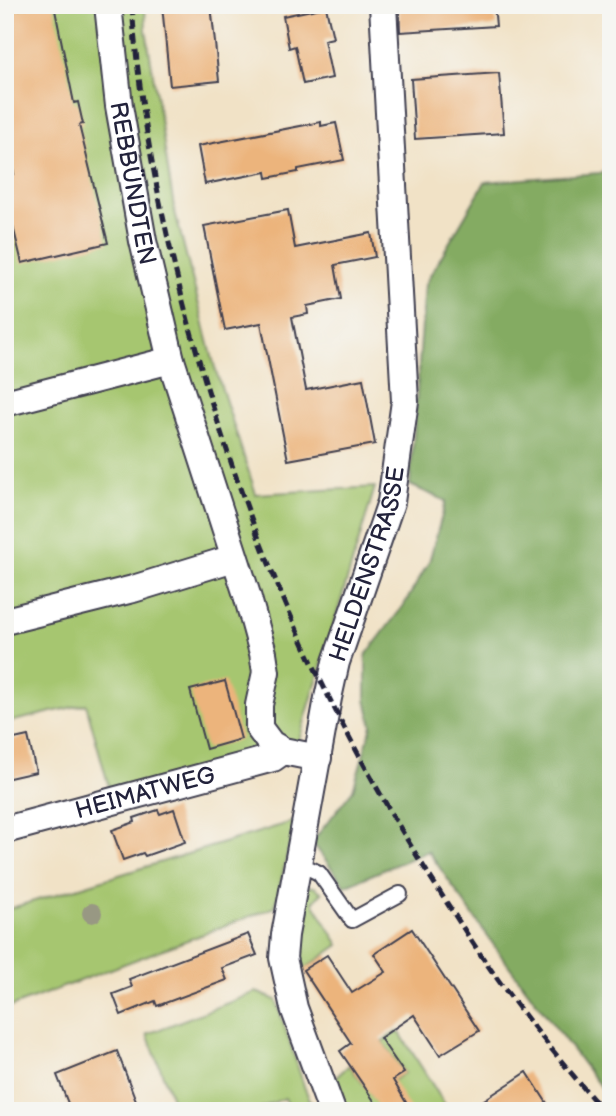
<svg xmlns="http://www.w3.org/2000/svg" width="616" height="1116" viewBox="0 0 616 1116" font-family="'Balsamiq Sans',sans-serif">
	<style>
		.green { fill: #a6c66f; stroke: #647455; stroke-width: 2 }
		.forest { fill: #84ab62; stroke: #53664e; stroke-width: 2 }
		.building { fill: #ecb47c }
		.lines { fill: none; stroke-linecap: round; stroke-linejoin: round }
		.lane-casing { stroke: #413f50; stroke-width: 18 }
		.street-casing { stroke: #413f50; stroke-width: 30 }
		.lane { stroke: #fff; stroke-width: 14 }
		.street { stroke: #fff; stroke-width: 26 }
		.rail { stroke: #22223b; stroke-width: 5; stroke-dasharray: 10 5; stroke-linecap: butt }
		.tree { fill: #989883 }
		.labels { text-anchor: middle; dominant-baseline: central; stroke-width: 5; stroke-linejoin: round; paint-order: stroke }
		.street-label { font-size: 24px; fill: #22223b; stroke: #f6f6f2 }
	</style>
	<rect width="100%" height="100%" fill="#f6f6f2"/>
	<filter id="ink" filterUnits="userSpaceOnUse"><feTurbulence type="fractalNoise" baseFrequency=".0143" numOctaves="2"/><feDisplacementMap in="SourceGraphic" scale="14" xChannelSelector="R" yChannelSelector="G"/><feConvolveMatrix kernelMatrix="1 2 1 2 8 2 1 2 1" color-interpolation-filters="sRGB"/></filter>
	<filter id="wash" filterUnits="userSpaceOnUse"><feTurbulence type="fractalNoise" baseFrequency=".00686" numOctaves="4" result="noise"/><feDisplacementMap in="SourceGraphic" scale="28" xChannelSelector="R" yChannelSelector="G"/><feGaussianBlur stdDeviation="1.57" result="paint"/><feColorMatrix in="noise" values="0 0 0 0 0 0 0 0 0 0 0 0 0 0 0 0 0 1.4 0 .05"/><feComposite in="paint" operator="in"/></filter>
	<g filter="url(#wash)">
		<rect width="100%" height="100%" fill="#f1e2c6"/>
		<g class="green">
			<path d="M5,5H145L146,30L174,208L215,368L256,494L375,487L299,740L255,763L113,802L86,704L5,723Z"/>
			<path d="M295,821L275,907L5,1009V910Z"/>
			<path d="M310,886L316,888L322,893L313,902L339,945L303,970L294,971L292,956L306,888Z"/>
			<path d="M256,992L276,1000L305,1089L315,1111H291L285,1098L253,1111H177L147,1034Z"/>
			<path d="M397,1032L400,1033L449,1111H343L331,1082L349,1065L371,1095L404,1073L382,1041Z"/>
		</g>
		<path class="forest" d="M611,172V1101L500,954L428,851L345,886L312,842L353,790L372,725L366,700V655L404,605L429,562L446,501L410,485L425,284L485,182Z"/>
		<g id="blocks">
			<g class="building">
				<path d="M41,5H54L74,103L78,102L83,124L79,125L108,243L22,263L5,194V176L14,174L5,137V12Z"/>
				<path d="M162,5H211L219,81L170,86Z"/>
				<path d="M399,5H494L496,26L400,32Z"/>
				<path d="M326,7L333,38L324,40L332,78L303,84L295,46L289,48L283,16Z"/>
				<path d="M499,73L504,133L415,139L411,79Z"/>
				<path d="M321,122V126L336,123L344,160L298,169V172L267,178L266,172L205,184L198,146Z"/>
				<path d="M288,210L295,248L371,233L375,257L335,265L341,299L307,306L308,314L292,317L306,390L363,379L375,444L288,460L261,323L225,330L204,226Z"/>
				<path d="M225,681L241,739L206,749L190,690Z"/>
				<path d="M28,736L36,772L5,779V741Z"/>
				<path d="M174,809L185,842L145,856L143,853L123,860L112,830L135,822L134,818L158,810L160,814Z"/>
				<path d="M412,929L479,1031L440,1055L414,1015L380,1038L404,1073L393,1080L411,1111H381L340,1051L351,1043L303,970L327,955L352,993L386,972L374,954Z"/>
				<path d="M248,934L257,955L222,968L227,980L157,1006L155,1001L121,1015L113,994L132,987L129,979Z"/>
				<path d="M117,1051L140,1111H71L57,1075Z"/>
				<path d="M527,1072L552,1111H467L504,1087Z"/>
			</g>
		</g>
	</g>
	<g filter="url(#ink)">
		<use href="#blocks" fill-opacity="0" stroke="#413f50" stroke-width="2"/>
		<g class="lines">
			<g class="lane-casing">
				<path id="lane" d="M300,864L319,873L352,920L400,894"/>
			</g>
			<g class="street-casing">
				<g id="street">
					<path id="s1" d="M108,5L119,106L143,241L171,360L247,595L263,653L266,672L259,705V728L271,744L283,751L318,758"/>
					<path d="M5,403L171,360"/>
					<path d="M5,621L133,589L234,558"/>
					<path id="s2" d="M5,830L273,758L283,751"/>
					<path id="s3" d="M332,1111L294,1008L283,958L285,935L328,698L336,662L391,502L405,401L383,5"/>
				</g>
			</g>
			<use href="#lane" class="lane"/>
			<use href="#street" class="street"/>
			<path class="rail" d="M132,5C139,108 158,202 183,301C239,519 322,711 445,900C466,932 487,966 510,996C540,1036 571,1073 603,1111"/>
		</g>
		<circle class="tree" cx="92" cy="913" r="10"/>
	</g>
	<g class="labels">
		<g class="street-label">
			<text stroke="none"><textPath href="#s1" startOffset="180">REBBÜNDTEN</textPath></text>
			<text stroke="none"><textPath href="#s3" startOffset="565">HELDENSTRASSE</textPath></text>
			<text stroke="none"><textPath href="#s2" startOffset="145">HEIMATWEG</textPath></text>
		</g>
	</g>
	<rect width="616" height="1116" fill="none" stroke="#f6f6f2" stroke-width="28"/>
</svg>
